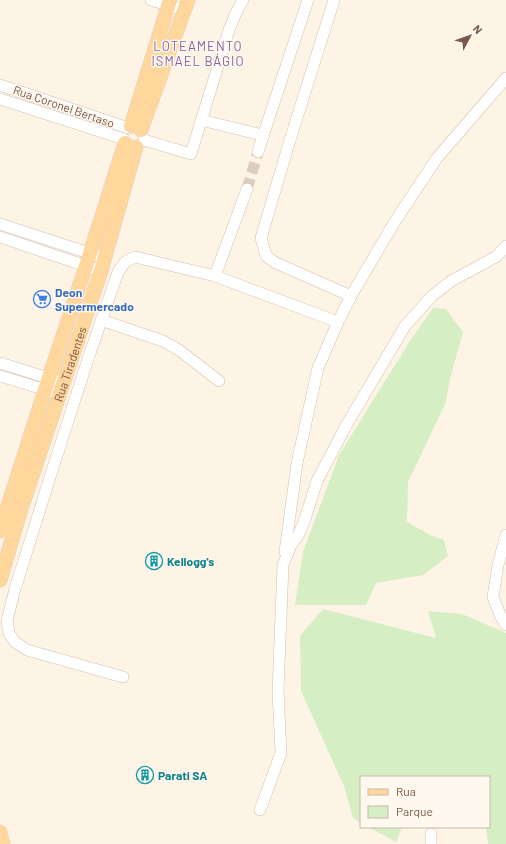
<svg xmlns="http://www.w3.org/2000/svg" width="506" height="844" viewBox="0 0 506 844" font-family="Barlow,sans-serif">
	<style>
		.green { fill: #d6eec3 }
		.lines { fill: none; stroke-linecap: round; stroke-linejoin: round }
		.minor-tunnel { stroke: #ddcdbe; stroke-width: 11; stroke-dasharray: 11 5.5; stroke-linecap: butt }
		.minor-casing { stroke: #d4bdad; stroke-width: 12 }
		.major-casing { stroke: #dcd4cf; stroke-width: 15 }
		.minor { stroke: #fff; stroke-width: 11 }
		.major { stroke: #ffd69c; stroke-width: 14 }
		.labels { text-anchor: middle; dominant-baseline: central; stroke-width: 3; stroke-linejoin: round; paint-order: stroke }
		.street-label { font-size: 12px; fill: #7a5848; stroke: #fff8ee }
		.shop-label { font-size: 12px; font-weight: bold; fill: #366cbe; stroke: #fff8ee; text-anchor: start }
		.culture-label { font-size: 12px; font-weight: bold; fill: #0d838f; stroke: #fff8ee; text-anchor: start }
		.neighbourhood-label { font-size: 13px; letter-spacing: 1px; fill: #88639e; stroke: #fff8ee }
	</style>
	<rect width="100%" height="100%" fill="#fef4e6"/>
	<g class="green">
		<path d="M433,308L446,309L463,332L450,379L446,402L408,482L407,522L430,535L444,540L448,556L423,575L376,583L366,605H295L303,552L339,455L410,341Z"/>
		<path d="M323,609L436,638L428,611L462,614L506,633V844H488L486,827H489V777H361V823L353,818L344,786L301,691L300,636Z"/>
		<path d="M368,827H402L396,842Z"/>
	</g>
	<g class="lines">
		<path class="minor-tunnel" d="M247,189L258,152"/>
		<g class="minor-casing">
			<g id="minor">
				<path d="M151,0L184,10"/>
				<path d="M334,0L290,140L261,238L266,256L276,263L351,296L394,223L437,158L506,78"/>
				<path d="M0,85L128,128"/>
				<path d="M0,99L124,139"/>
				<path d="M201,120L258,134L263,136L308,0"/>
				<path d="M144,140L191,154L229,30L236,13L243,0"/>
				<path d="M258,152L263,136"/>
				<path d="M0,224L104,258"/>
				<path d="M0,237L101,271"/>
				<path d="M215,276L247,189"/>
				<path d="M101,320L163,341L179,350L219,381"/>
				<path d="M0,363L64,383"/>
				<path d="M0,376L53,392"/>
				<path d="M506,535L498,565L493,597L501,617L506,625"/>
				<path d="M285,552L297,463L318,368L338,322L351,296"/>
				<path d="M123,677L27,650L15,642L9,633L7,621L15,589L51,474L87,362L118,272L125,262L135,257L215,276L338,322"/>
				<path d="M260,810L281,753L278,691L283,565L291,545L298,536L304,522L317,481L347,424L405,326L432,296L451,281L481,265L497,256L506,246"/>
				<path d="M431,844V834"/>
			</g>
		</g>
		<g class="major-casing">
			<g id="major">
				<path d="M131,126L170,0"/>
				<path d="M141,130L188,0"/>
				<path d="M0,531L45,390L86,266L125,143"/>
				<path id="s1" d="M0,580L21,509L101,271L136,147"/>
				<path d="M0,832L3,844"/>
			</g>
		</g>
		<use href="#minor" class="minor"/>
		<use href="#major" class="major"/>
	</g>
	<defs>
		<g id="supermarket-ring" transform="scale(0.9)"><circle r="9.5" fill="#fff8ee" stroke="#3f7fe0" stroke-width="1.5"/><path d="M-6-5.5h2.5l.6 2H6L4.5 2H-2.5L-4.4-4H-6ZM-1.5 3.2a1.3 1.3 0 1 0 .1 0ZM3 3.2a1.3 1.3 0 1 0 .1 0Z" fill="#3f7fe0"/></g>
		<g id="building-ring" transform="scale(0.9)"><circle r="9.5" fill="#fff8ee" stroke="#0f9aa8" stroke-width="1.5"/><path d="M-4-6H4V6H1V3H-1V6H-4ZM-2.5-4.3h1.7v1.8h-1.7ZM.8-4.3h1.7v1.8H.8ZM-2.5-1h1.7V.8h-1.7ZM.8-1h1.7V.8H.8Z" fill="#0f9aa8"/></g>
	</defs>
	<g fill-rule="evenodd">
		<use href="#supermarket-ring" x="42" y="299"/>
		<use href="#building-ring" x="154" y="561"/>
		<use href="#building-ring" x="145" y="775"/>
	</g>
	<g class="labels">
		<g class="street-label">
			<text transform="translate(64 106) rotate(19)">Rua Coronel Bertaso</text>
			<text stroke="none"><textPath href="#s1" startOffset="227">Rua Tiradentes</textPath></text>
		</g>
		<g class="shop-label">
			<text x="55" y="292">Deon<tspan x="55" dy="14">Supermercado</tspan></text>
		</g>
		<g class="culture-label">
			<text x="167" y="561">Kellogg's</text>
			<text x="158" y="775">Parati SA</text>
		</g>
		<g class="neighbourhood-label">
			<text x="198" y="46">LOTEAMENTO<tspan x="198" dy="15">ISMAEL BÁGIO</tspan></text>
		</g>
	</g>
	<rect x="360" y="776" width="130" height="52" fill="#fff8ee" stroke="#cab8ac"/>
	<rect x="368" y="789" width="20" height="6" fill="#ffd69c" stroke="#cab8ac"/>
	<text x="396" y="796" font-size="12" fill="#7a5848">Rua</text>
	<rect x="368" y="806" width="20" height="12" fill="#d6eec3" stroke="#cab8ac"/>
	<text x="396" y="816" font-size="12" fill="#7a5848">Parque</text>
	<g transform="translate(470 36) rotate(49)" stroke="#fff8ee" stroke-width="3" paint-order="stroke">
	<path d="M0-3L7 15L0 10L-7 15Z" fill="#7a5848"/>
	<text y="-6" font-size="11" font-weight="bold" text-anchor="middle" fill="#7a5848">N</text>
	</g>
</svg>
